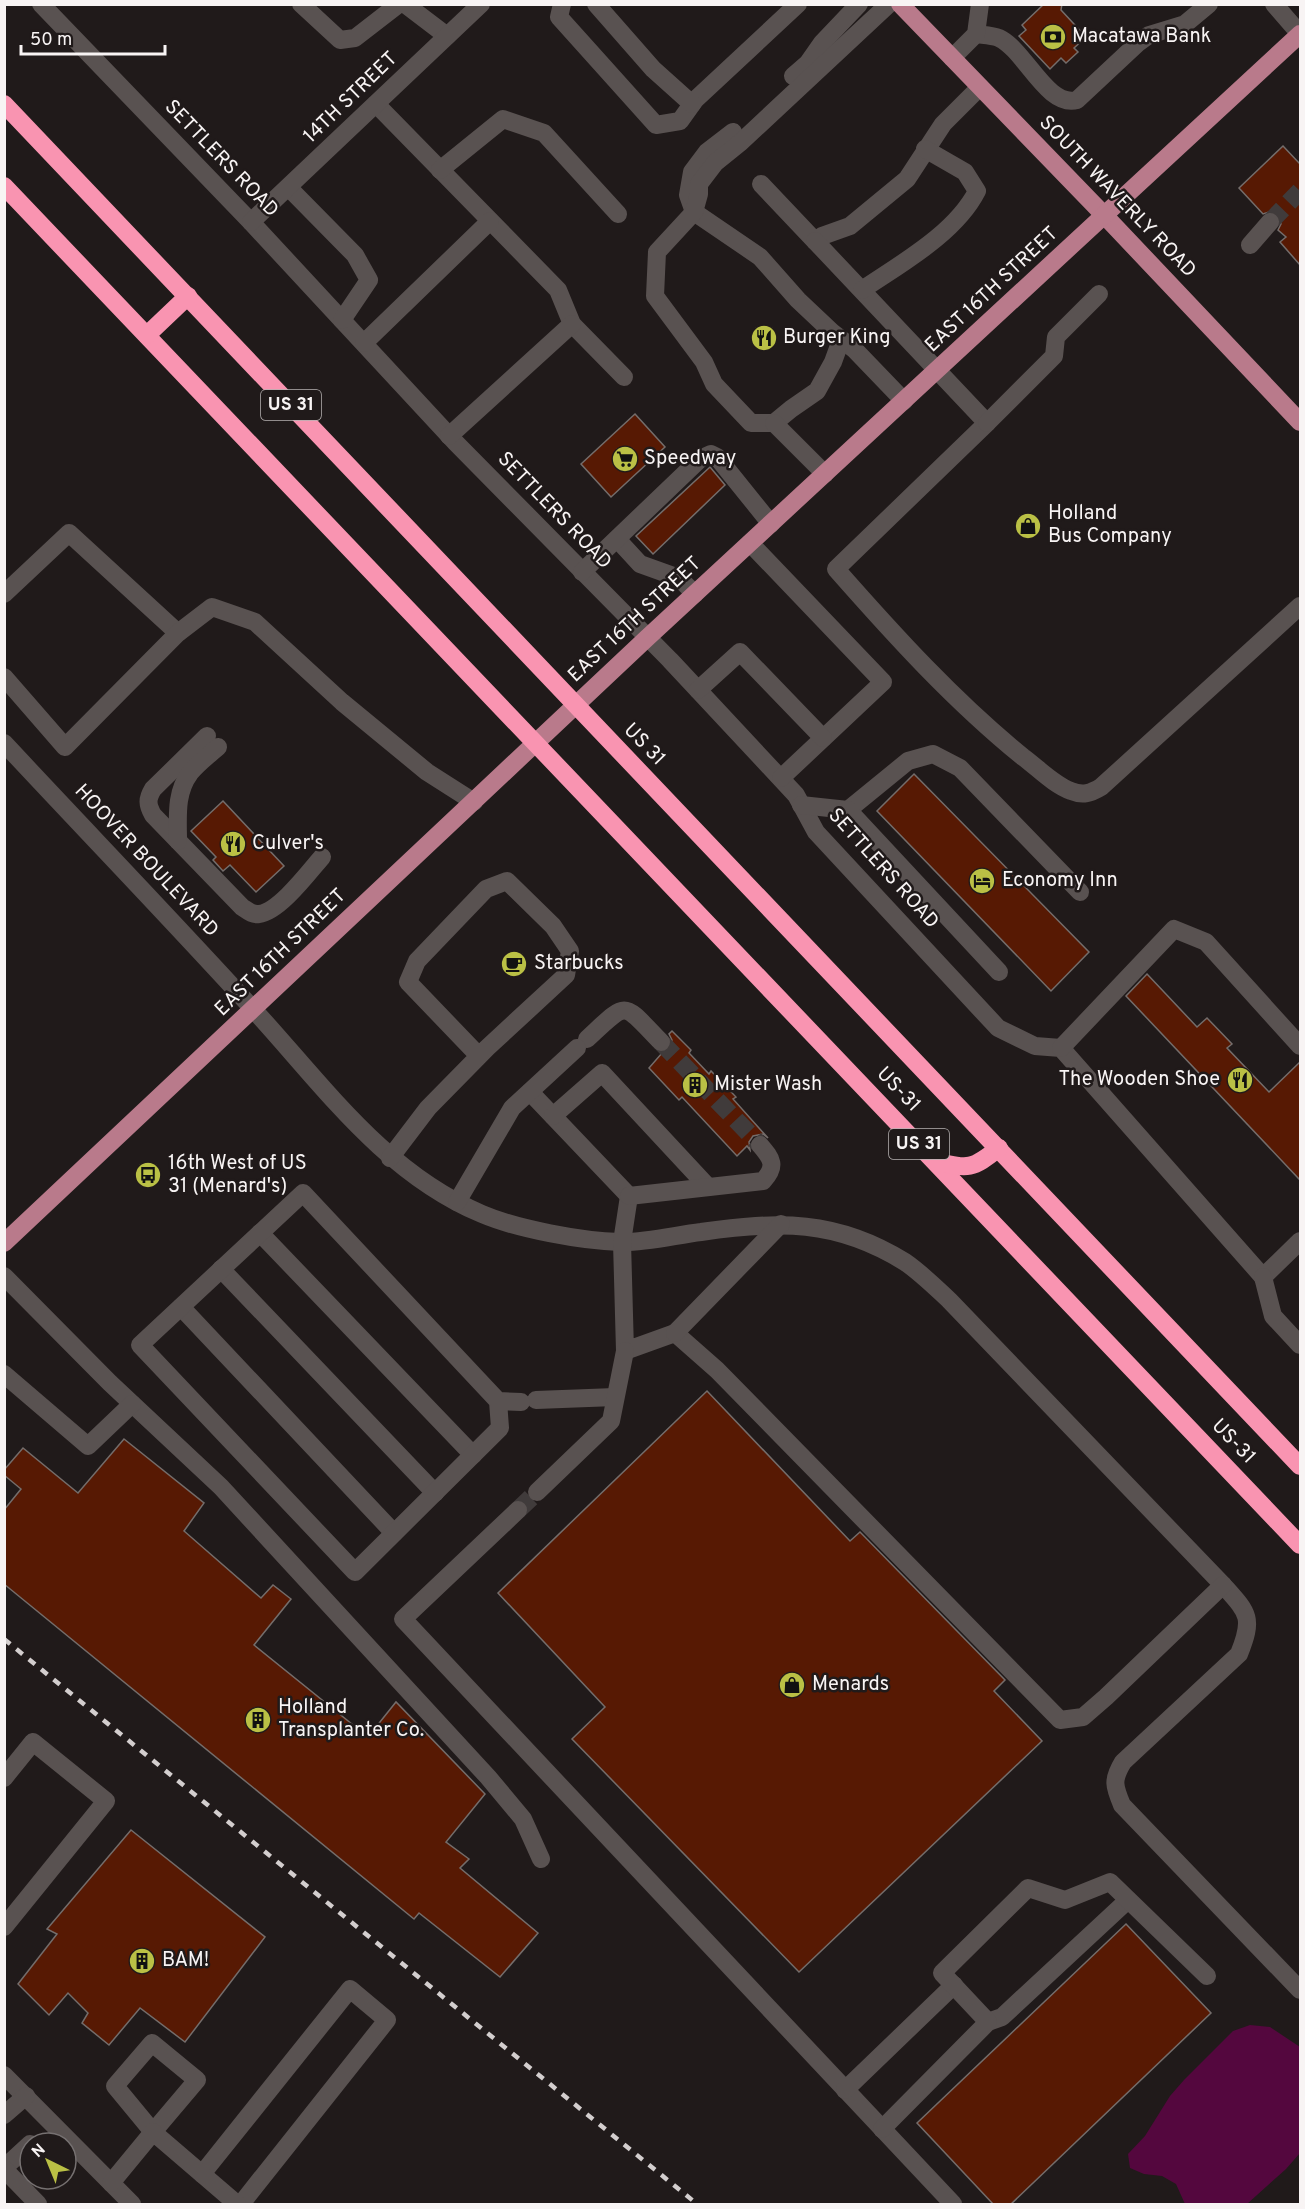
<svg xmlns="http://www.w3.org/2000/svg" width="1305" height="2209" viewBox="0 0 1305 2209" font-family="Overpass,sans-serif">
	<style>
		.water { fill: #54073e }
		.building { fill: #571903; stroke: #746d6b; stroke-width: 1.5 }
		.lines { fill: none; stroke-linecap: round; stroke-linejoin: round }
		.minor-tunnel { stroke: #403b3b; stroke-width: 18; stroke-dasharray: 18 9; stroke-linecap: butt }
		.minor { stroke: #595251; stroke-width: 18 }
		.major { stroke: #b97a8b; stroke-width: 18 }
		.highway { stroke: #f994b1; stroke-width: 18 }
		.rail { stroke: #d3cece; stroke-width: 4.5; stroke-dasharray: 8 8; stroke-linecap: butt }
		.labels { text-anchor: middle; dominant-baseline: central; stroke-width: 5; stroke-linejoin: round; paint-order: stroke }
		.shield { fill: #201a1a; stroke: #b7b3b3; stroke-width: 1.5 }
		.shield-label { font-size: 18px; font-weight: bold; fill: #f8f4f4 }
		.poi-label { font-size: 20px; fill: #f8f4f4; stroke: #201a1a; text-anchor: start }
		.street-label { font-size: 20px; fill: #f8f4f4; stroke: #201a1a }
	</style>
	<rect width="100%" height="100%" fill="#201a1a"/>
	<path class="water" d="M1250,2025L1270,2027L1300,2047V2153L1286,2169L1247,2204H1185L1176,2184L1162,2176L1144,2174L1130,2168L1128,2154L1145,2136L1170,2096L1184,2080L1233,2031Z"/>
	<g class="building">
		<path d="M1044,4H1062L1061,10L1086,37L1074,48L1078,52L1066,63L1061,58L1050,69L1019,36L1026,30L1022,25Z"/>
		<path d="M1283,146L1300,164V265L1280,242L1286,237L1278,230L1281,224L1278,214L1272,211L1263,214L1239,188Z"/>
		<path d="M635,414L665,447L611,497L581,464Z"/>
		<path d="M710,467L725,485L653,554L636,536Z"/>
		<path d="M914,774L1089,952L1051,991L877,811Z"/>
		<path d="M223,801L284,866L256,892L230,865L223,871L213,860L216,857L191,831Z"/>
		<path d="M1147,974L1197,1027L1207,1018L1232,1044L1227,1048L1269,1092L1300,1062V1180L1126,996Z"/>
		<path d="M672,1031L691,1050L689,1053L709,1074L711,1071L736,1097L733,1099L768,1138L763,1134L753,1136L749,1142L750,1150L747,1146L737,1156L682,1097L679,1100L649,1068L662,1053L669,1050L672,1040L669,1034Z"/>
		<path d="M707,1391L850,1541L860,1532L1005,1680L994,1691L1042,1741L799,1972L572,1739L605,1707L498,1593Z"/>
		<path d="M124,1439L204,1503L184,1531L261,1598L273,1585L291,1599L254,1645L368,1737L396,1702L485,1794L446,1842L469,1859L460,1868L538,1933L500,1977L419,1913L414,1919L4,1584V1510L21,1489L4,1475V1470L23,1448L78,1493Z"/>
		<path d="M131,1830L265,1937L185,2042L140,2008L109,2045L82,2023L88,2013L68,1993L49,2015L18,1984L57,1934L47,1929Z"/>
		<path d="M1126,1924L1211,2013L1010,2205H994L917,2123Z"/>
	</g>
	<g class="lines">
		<g class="minor-tunnel">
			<path d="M1270,222L1300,191"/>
			<path d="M661,1042L760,1145"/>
			<path d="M518,1510L537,1492"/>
		</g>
		<g class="minor">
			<path d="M41,4L251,222L455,442L670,660L796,795L816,832L998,1028L1035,1046L1061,1048L1263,1277L1300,1241"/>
			<path d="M301,4L340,40L355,38L399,4"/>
			<path d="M405,4L447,36"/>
			<path d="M562,4L559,17L656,125L680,121L695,100L798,4"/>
			<path d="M596,4L653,69L692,104"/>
			<path d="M1274,4L1300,34"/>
			<path d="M976,34C983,35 992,35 999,38C1025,50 1047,108 1077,100L1138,43L1149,35L1185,24L1209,4"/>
			<path d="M952,58L976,34L980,4"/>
			<path d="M793,76L808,63L822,43L859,4"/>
			<path d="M376,104L558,290L572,324L624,377"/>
			<path d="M733,132L707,152L692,172L688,195L694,212L760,257L798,300L833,333L854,349L904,401"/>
			<path d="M440,170L503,119L544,133L618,214"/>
			<path d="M761,184L815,241L822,236L850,226L907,179L943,124L980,87"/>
			<path d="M289,188L355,255L369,280L342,320"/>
			<path d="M251,222L481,4"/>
			<path d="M815,241L987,423L836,569C895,636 954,701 1023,757C1038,768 1054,785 1071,791C1083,796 1091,793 1101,787L1300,606"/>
			<path d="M1250,245L1270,222"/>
			<path d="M862,290C900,264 955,234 977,191L965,172L925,149"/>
			<path d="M841,340L833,362L817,391L791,409L774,423H751L714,384L704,362L655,296L657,252L694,212L699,194V184L715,163L741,142L889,4"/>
			<path d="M364,343L490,221"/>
			<path d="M774,423L825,474"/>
			<path d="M987,423L1054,356L1056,337L1099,294"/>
			<path d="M449,436L572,324"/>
			<path d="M617,539L640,564L679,578L695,594"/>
			<path d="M750,543L883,682L781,778"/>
			<path d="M582,572L700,459L711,454L717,457L771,524"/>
			<path d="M4,594L69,533L178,633"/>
			<path d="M4,677L65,747L178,633L212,607L255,622L342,702L427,772L474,802"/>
			<path d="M698,690L740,652L823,738"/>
			<path d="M207,736L153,789C147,799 147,804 153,815L242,907C248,911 252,915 259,914C279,912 309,872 322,857"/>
			<path d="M4,743C87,832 171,919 253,1009C323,1085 384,1173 482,1214C517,1229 582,1241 620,1242C645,1243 676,1235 701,1232C778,1221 836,1219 905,1262C921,1273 935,1287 949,1300L1223,1585C1248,1613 1254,1617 1239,1654L1123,1762C1112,1780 1114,1786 1122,1805L1300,1990"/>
			<path d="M801,805L848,810L908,761L933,754L960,768L1080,892"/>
			<path d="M848,810L999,972"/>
			<path d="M178,841C178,817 175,793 190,773C198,763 209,755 218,747"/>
			<path d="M587,1039C629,1000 621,1001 661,1042"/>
			<path d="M1061,1048L1174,929L1206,942L1300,1046"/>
			<path d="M530,1092L629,1196"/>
			<path d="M553,1116L602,1073L708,1187"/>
			<path d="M390,1158L428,1108L487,1048L566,975L570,951L553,926L507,881L486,889L417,961L408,982L479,1056"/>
			<path d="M629,1196L622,1242L625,1351L675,1333L717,1370L1060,1720L1083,1717L1106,1697L1223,1585"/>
			<path d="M629,1196L763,1181C777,1166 772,1159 760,1145"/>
			<path d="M457,1202L512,1108L577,1048"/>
			<path d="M260,1233L473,1455"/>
			<path d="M221,1269L435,1493"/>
			<path d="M4,1276L110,1383L221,1487L488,1777L523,1819L541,1859"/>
			<path d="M1263,1277L1273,1316L1300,1345"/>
			<path d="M181,1307L394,1533"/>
			<path d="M675,1333L781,1224"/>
			<path d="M4,1374L88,1446L132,1404"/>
			<path d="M536,1400L615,1397"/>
			<path d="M498,1401L500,1428L355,1572L140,1345L303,1193L498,1401L521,1402"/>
			<path d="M537,1492L611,1421L625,1351"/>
			<path d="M518,1510L403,1619L953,2204"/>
			<path d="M4,1778L33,1742L106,1801L4,1927"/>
			<path d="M988,2022L1002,2017L1128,1900"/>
			<path d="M152,2043L197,2080L153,2132L115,2086Z"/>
			<path d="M4,2075L132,2204"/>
			<path d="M845,2090L954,1985"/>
			<path d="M4,2115L26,2096"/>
			<path d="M882,2129L988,2022L942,1973L1028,1888L1065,1900L1110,1882L1207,1976"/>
			<path d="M4,2168L30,2144"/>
			<path d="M4,2169L38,2204"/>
			<path d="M202,2174L350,1989L387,2020L241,2204"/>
			<path d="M111,2183L153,2132L237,2204"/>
		</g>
		<g class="major">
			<path d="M900,4L1105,216L1300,422"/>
			<path d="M4,1243L647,638L1300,34"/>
		</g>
		<g class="highway">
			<path d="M4,104L1300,1466"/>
			<path d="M4,186L1300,1545"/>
			<path d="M147,335L188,296"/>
			<path d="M935,1161C969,1169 971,1170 999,1148"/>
		</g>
		<path class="rail" d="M4,1639L697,2204"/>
	</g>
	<defs>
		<g id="bank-disc" transform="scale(1.35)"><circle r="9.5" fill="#bac045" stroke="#201a1a"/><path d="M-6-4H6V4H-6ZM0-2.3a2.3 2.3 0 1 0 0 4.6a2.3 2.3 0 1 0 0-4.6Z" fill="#111"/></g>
		<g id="restaurant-disc" transform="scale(1.35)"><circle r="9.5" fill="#bac045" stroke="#201a1a"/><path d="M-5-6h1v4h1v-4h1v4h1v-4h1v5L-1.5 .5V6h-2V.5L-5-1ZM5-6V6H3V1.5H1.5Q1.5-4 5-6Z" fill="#111"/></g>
		<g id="supermarket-disc" transform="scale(1.35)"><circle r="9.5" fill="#bac045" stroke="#201a1a"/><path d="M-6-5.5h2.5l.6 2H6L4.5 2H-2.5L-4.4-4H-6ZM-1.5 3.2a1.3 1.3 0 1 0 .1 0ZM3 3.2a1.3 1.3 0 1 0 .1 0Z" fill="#111"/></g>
		<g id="shop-disc" transform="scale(1.35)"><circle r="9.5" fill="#bac045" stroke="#201a1a"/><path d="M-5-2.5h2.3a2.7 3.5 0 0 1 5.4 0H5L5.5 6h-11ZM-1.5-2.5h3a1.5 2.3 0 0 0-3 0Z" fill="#111"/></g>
		<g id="hotel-disc" transform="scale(1.35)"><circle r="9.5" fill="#bac045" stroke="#201a1a"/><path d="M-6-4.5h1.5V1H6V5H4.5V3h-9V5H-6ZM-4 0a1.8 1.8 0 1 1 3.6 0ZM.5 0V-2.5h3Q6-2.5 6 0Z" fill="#111"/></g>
		<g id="cafe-disc" transform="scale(1.35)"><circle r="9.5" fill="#bac045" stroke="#201a1a"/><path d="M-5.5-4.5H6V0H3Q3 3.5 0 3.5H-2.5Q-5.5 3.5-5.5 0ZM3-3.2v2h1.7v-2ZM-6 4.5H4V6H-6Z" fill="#111"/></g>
		<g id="building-disc" transform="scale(1.35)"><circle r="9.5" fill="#bac045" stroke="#201a1a"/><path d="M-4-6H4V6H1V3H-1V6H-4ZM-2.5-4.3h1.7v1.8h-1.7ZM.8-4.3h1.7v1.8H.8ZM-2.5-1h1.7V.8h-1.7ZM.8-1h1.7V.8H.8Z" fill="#111"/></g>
		<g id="bus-disc" transform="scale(1.35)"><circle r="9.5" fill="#bac045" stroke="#201a1a"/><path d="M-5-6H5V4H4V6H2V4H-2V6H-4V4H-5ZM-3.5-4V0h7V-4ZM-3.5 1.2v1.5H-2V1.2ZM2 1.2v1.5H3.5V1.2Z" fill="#111"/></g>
	</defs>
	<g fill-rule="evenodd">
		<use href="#bank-disc" x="1053" y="37"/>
		<use href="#restaurant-disc" x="764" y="338"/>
		<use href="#supermarket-disc" x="625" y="459"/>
		<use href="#shop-disc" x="1028" y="526"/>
		<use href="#restaurant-disc" x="233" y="844"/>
		<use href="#hotel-disc" x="982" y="881"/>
		<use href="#cafe-disc" x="514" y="964"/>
		<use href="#restaurant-disc" x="1240" y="1080"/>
		<use href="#building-disc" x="695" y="1085"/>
		<use href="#bus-disc" x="148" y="1175"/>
		<use href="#shop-disc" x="792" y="1685"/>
		<use href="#building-disc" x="258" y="1720"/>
		<use href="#building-disc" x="142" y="1961"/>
	</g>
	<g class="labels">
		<g class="shield">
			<rect x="261" y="390" width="60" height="30" rx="4.5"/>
			<rect x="889" y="1129" width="60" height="30" rx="4.5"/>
		</g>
		<g class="shield-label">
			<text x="291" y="405">US 31</text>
			<text x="919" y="1144">US 31</text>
		</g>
		<g class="poi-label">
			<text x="1072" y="37">Macatawa Bank</text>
			<text x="783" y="338">Burger King</text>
			<text x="644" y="459">Speedway</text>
			<text x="1048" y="514">Holland<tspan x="1048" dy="23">Bus Company</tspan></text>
			<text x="252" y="844">Culver's</text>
			<text x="1002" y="881">Economy Inn</text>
			<text x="534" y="964">Starbucks</text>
			<text x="1220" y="1080" text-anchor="end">The Wooden Shoe</text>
			<text x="714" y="1085">Mister Wash</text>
			<text x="168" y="1164">16th West of US<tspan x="168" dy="23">31 (Menard's)</tspan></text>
			<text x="812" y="1685">Menards</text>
			<text x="278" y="1708">Holland<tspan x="278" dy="23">Transplanter Co.</tspan></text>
			<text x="162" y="1961">BAM!</text>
		</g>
		<g class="street-label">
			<text transform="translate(351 98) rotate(-44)">14TH STREET</text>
			<text transform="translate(221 159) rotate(46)">SETTLERS ROAD</text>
			<text transform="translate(1117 197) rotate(46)">SOUTH WAVERLY ROAD</text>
			<text transform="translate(992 290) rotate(-43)">EAST 16TH STREET</text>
			<text transform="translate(554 511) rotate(46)">SETTLERS ROAD</text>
			<text transform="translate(635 620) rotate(-43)">EAST 16TH STREET</text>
			<text transform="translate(644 745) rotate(46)">US 31</text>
			<text transform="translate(146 861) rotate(47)">HOOVER BOULEVARD</text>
			<text transform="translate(883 869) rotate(48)">SETTLERS ROAD</text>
			<text transform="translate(281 953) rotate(-44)">EAST 16TH STREET</text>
			<text transform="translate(898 1090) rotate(46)">US-31</text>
			<text transform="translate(1233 1442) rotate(46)">US-31</text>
		</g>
	</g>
	<rect width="1305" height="2209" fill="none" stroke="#f8f4f4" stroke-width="12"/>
	<g transform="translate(48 2161) rotate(317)"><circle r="28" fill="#201a1a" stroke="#767171" stroke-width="1.5"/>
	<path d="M0-4.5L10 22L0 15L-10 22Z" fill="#bac045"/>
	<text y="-9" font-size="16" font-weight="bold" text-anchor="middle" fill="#f8f4f4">N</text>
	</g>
	<path d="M21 45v9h144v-9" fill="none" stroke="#f8f4f4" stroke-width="3"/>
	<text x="30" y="45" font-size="18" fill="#f8f4f4" stroke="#201a1a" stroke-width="4.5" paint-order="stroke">50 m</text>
</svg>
